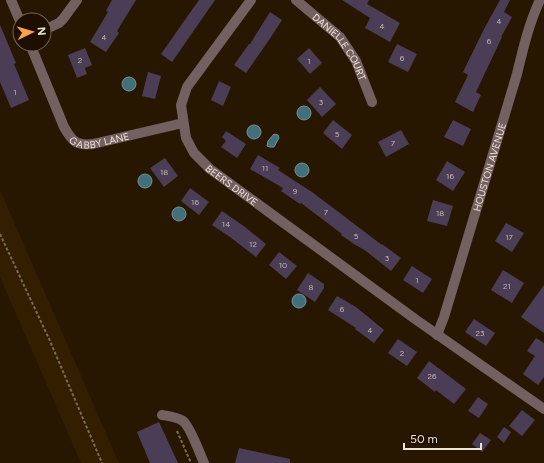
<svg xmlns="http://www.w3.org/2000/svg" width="544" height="463" viewBox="0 0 544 463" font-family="Figtree,sans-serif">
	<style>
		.built { fill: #331e00 }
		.water { fill: #416f7b; stroke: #769296 }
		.building { fill: #4c3d56 }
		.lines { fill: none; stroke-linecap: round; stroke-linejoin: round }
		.path { stroke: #796b58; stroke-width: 2; stroke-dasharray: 3 2; stroke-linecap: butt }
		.minor { stroke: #736061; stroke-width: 10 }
		.labels { text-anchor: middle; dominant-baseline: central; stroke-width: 3; stroke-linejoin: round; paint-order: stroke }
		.number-label { font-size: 8px; fill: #c7bab6 }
		.street-label { font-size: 10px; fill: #f0e4d6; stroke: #1d0e00 }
	</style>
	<rect width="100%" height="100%" fill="#271701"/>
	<path class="built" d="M0,190L119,463H81L0,277Z"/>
	<g class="water">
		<circle cx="129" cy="84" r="7"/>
		<circle cx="304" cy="113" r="7"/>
		<circle cx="254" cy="132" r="7"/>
		<path d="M274,134L278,135L279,138L274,147H270L267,146L268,141Z"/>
		<circle cx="302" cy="170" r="7"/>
		<circle cx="145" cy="181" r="7"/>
		<circle cx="179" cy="214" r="7"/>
		<circle cx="299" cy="301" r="7"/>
	</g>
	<g class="building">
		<path d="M112,0H136L117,31L119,33L106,52L90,42L108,12L106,11Z"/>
		<path d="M199,0H215L172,62L161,54Z"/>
		<path d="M342,0H369L367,4L400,23L390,42L365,28L370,18Z"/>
		<path d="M500,0H510L504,12L512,17L501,37H502L476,92L481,95L473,112L455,102L468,75L463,72L484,29Z"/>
		<path d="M270,12L282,20L269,40L246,73L234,65L249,44H250Z"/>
		<path d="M0,25L16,63L14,64L29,100L11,108L0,82Z"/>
		<path d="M397,44L417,54L408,72L388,62Z"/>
		<path d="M85,48L92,65L85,68L87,74L77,78L68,55Z"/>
		<path d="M309,48L322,63L310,74L297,59Z"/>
		<path d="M148,72L161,76L155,99L142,96Z"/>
		<path d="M219,81L231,87L223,106L211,100Z"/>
		<path d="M320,87L336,104L322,117L307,100Z"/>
		<path d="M333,120L352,135L342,149L323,133Z"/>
		<path d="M453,120L471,129L463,146L444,137Z"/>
		<path d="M401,130L409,144L386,157L378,142Z"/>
		<path d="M226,131L246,144L237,158L221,147L226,141L222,137Z"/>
		<path d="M258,155L280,168L278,170L312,192L382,245V244L401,258L391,271L366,251L354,244L341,235L342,234L301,203L300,204L281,191L283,188L250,169Z"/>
		<path d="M165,158L178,176L164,187L150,168Z"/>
		<path d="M447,161L465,172L453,191L436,180Z"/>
		<path d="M190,188L209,202L199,215L181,201Z"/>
		<path d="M433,200L453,206L447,226L427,221Z"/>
		<path d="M222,211L245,227L266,244L256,257L230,237L212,225Z"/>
		<path d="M506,223L524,233L512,252L495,241Z"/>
		<path d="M279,252L297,266L286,279L269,265Z"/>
		<path d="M412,266L432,279L423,293L403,280Z"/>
		<path d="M503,270L524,283L512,303L491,290Z"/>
		<path d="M308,273L324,284V288L315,302L297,290Z"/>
		<path d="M544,285V333L521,317Z"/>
		<path d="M337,296L356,307L384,330L374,343L355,329L356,328L328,310Z"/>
		<path d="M474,319L495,333L486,346L465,332Z"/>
		<path d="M536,338L544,343V377L538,385L523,374L535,356L527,351Z"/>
		<path d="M398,339L417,352L407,366L388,353Z"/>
		<path d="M429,361L466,389L454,404L436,390L435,392L417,378Z"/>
		<path d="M478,397L488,404L479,418L468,411Z"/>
		<path d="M522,410L535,420L522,436L509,426Z"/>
		<path d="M159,422L178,463H150L137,432Z"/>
		<path d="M504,427L511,432L504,443L497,437Z"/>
		<path d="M480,433L491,440L482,452L472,444Z"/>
		<path d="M239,448L290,459V463H235Z"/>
	</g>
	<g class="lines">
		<g class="path">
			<path d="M0,234L50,341L102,463"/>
			<path d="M177,431L191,463"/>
		</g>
		<g class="minor">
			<path d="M11,0L20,21"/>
			<path id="s1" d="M251,0L187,87L181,105L186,138L194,153L210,169L415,319L544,409"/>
			<path id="s2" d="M296,0L340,37L356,61L372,102"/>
			<path d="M44,30L59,23L63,19L77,0"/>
			<path id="s3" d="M30,44L64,127C72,141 76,146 93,144L183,123"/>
			<path id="s4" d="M437,335L444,317L517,74C523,49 529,23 540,0"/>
			<path d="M162,415C169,416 177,417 183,421C190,426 200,454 204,463"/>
		</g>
	</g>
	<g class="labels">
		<g class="number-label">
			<text x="499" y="21">4</text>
			<text x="382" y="26">4</text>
			<text x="104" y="37">4</text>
			<text x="489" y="41">6</text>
			<text x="402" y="58">6</text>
			<text x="80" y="60">2</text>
			<text x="309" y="61">1</text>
			<text x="15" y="92">1</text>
			<text x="321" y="102">3</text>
			<text x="337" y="134">5</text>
			<text x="393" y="143">7</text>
			<text x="265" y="168">11</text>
			<text x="164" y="172">18</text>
			<text x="450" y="176">16</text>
			<text x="295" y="191">9</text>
			<text x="195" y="202">16</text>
			<text x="326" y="212">7</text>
			<text x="440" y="213">18</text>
			<text x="226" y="224">14</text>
			<text x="356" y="236">5</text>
			<text x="509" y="237">17</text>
			<text x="253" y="244">12</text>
			<text x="387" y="258">3</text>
			<text x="283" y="265">10</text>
			<text x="417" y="280">1</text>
			<text x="507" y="286">21</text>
			<text x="311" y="287">8</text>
			<text x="342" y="309">6</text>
			<text x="370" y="330">4</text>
			<text x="480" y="333">23</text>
			<text x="402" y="353">2</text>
			<text x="432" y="376">26</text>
		</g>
		<g class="street-label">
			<text stroke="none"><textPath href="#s2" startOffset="65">DANIELLE COURT</textPath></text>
			<text stroke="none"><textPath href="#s3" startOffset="133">GABBY LANE</textPath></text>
			<text stroke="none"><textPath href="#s4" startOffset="176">HOUSTON AVENUE</textPath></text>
			<text stroke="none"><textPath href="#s1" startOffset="227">BEERS DRIVE</textPath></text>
		</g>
	</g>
	<g transform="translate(32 32) rotate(85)"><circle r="19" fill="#1d0e00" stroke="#716456"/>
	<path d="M0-3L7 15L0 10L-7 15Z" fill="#f9a04d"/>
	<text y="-6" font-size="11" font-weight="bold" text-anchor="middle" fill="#f0e4d6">N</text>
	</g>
	<path d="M404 443v6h77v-6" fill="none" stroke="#f0e4d6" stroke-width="2"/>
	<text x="410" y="443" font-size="12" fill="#f0e4d6" stroke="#1d0e00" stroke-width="3" paint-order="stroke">50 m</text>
</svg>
